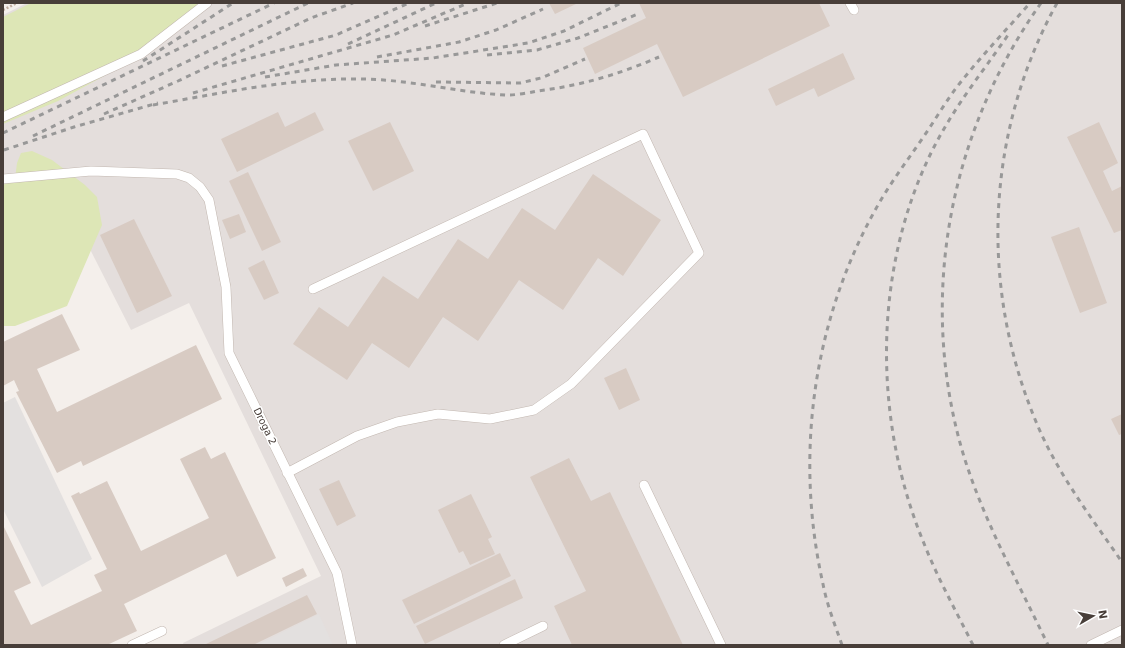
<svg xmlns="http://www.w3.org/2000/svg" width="1125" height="648" viewBox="0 0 1125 648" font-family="'DejaVu Sans',sans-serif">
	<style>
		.industrial { fill: #e4dedc }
		.green { fill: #dde6b6 }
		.parking { fill: #e3e0df }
		.building { fill: #d8cbc3 }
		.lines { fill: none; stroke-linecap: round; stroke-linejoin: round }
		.lane-casing { stroke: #c2b7b0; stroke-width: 10 }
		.path { stroke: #c0ac9f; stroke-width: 2.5; stroke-dasharray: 2 2; stroke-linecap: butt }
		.lane { stroke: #fff; stroke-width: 9 }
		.rail { stroke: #989898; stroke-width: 3; stroke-dasharray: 5 5; stroke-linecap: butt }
		.labels { text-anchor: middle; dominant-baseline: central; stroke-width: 3; stroke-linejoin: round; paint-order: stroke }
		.street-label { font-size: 10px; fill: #483e39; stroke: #fff }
	</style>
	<rect width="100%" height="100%" fill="#f4efeb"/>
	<path class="industrial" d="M27,3H1122V645H184L183,643L321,576L189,303L131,330L62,194L3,199V15Z"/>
	<g class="green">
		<path d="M31,3H212L197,17L173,34L117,69L58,101L3,124V17Z"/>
		<path d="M32,151L52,160L85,185L97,197L102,225L67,306L15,326H3V185L15,179L17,163L21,153Z"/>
	</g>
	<g class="parking">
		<path d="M15,397L92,559L42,587L3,509V403Z"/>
		<path d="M319,614L333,645H257Z"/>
	</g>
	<g class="building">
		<path d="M549,3H578L555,14Z"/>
		<path d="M639,3H819L830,26L683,97L657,44L595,74L583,48L646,18Z"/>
		<path d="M843,53L855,79L818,97L814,88L776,106L768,89Z"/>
		<path d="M278,112L285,127L315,112L324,130L237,172L221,139Z"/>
		<path d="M390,122L414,171L373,191L348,141Z"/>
		<path d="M1099,122L1118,163L1103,171L1112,191L1122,186V230L1114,233L1067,137Z"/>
		<path d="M248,172L281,242L262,251L229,181Z"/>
		<path d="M593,174L661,220L623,276L598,258L563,310L519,280L478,341L443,317L409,368L372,343L347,380L293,344L319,307L348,327L383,276L418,299L458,239L488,259L522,208L555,230Z"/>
		<path d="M239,214L246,232L230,239L222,220Z"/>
		<path d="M134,219L172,296L137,313L100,235Z"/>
		<path d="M1079,227L1107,303L1080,313L1051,237Z"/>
		<path d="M264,260L279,293L264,300L248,268Z"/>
		<path d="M62,314L80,350L37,369L57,412L196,345L222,399L83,466L81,461L57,473L16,392L19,391L14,380L3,386V342Z"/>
		<path d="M626,368L640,400L619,410L604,378Z"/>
		<path d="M1122,414V434L1119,435L1111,419Z"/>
		<path d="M205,447L211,459L225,452L276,558L237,577L226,554L124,604L137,631L107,645H3V525L31,583L14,591L31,625L102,591L94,575L107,569L71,496L79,492L80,494L107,481L141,551L209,518L180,459Z"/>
		<path d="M569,458L591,501L610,492L683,645H572L554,606L586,591L530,477Z"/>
		<path d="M339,480L356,516L337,526L319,489Z"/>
		<path d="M471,494L492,537L488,539L495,554L470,565L463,551L459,553L438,510Z"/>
		<path d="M500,553L511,576L414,624L402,600Z"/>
		<path d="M303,568L307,576L286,587L282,578Z"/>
		<path d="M515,579L523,598L425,644L416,626Z"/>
		<path d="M307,595L317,614L253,645H204Z"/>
	</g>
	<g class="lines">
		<g class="lane-casing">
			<g id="lane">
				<path d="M850,3L854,10"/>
				<path d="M3,117L141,54L207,3"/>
				<path d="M3,179L91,171L177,174L189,178L200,187L209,200L226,287L229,353L337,573L352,645"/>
				<path d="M287,473L357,436L397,422L438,414L490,419L534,410L571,384L699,253L643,134L313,289"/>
				<path d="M644,485L721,645"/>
				<path d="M132,645L162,631"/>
				<path d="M504,645L543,626"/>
				<path d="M1091,645L1122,630"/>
			</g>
		</g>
		<path class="path" d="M3,10L17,3"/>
		<use href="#lane" class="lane"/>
		<g class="rail">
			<path d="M1041,3C949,133 918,297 962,450C982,518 1018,582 1048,645"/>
			<path d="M1057,3C984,136 979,293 1040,431C1061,478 1093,520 1122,562"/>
			<path d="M425,26L497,3"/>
			<path d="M348,44L436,3"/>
			<path d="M487,55L537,50L578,38L638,14"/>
			<path d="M377,57L459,42L496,30L543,9"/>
			<path d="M143,61L233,3"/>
			<path d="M222,66L336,35L409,3"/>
			<path d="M265,77L336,65L433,58L528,43L564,31L621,3"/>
			<path d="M436,82L520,83L541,78L585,59"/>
			<path d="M193,93L393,35L468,3"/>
			<path d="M153,105C222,93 290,78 360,79C409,79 458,93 507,95C517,95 528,93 537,91C580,86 620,74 659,57"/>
			<path d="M104,114L178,81L311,18L353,3"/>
			<path d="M3,133L274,3"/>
			<path d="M33,136L308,3"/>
			<path d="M4,150L74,127L158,103"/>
			<path d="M842,645C835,625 827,605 823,584C794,455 813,319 878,205C891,182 907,161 922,139C936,119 948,97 964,78C985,52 1008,28 1030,3"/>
			<path d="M973,645C956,611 937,577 923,541C869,409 873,245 948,122C966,92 988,64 1008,35"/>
		</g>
	</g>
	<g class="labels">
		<g class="street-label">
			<text transform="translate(265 426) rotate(64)">Droga 2</text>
		</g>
	</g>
	<rect width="1125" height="648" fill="none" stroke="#483e39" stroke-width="8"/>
	<g transform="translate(1093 616) rotate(81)" stroke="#ffffff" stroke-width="3" paint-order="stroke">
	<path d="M0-3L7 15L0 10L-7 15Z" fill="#483e39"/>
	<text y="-6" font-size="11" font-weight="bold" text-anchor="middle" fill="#483e39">N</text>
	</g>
</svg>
